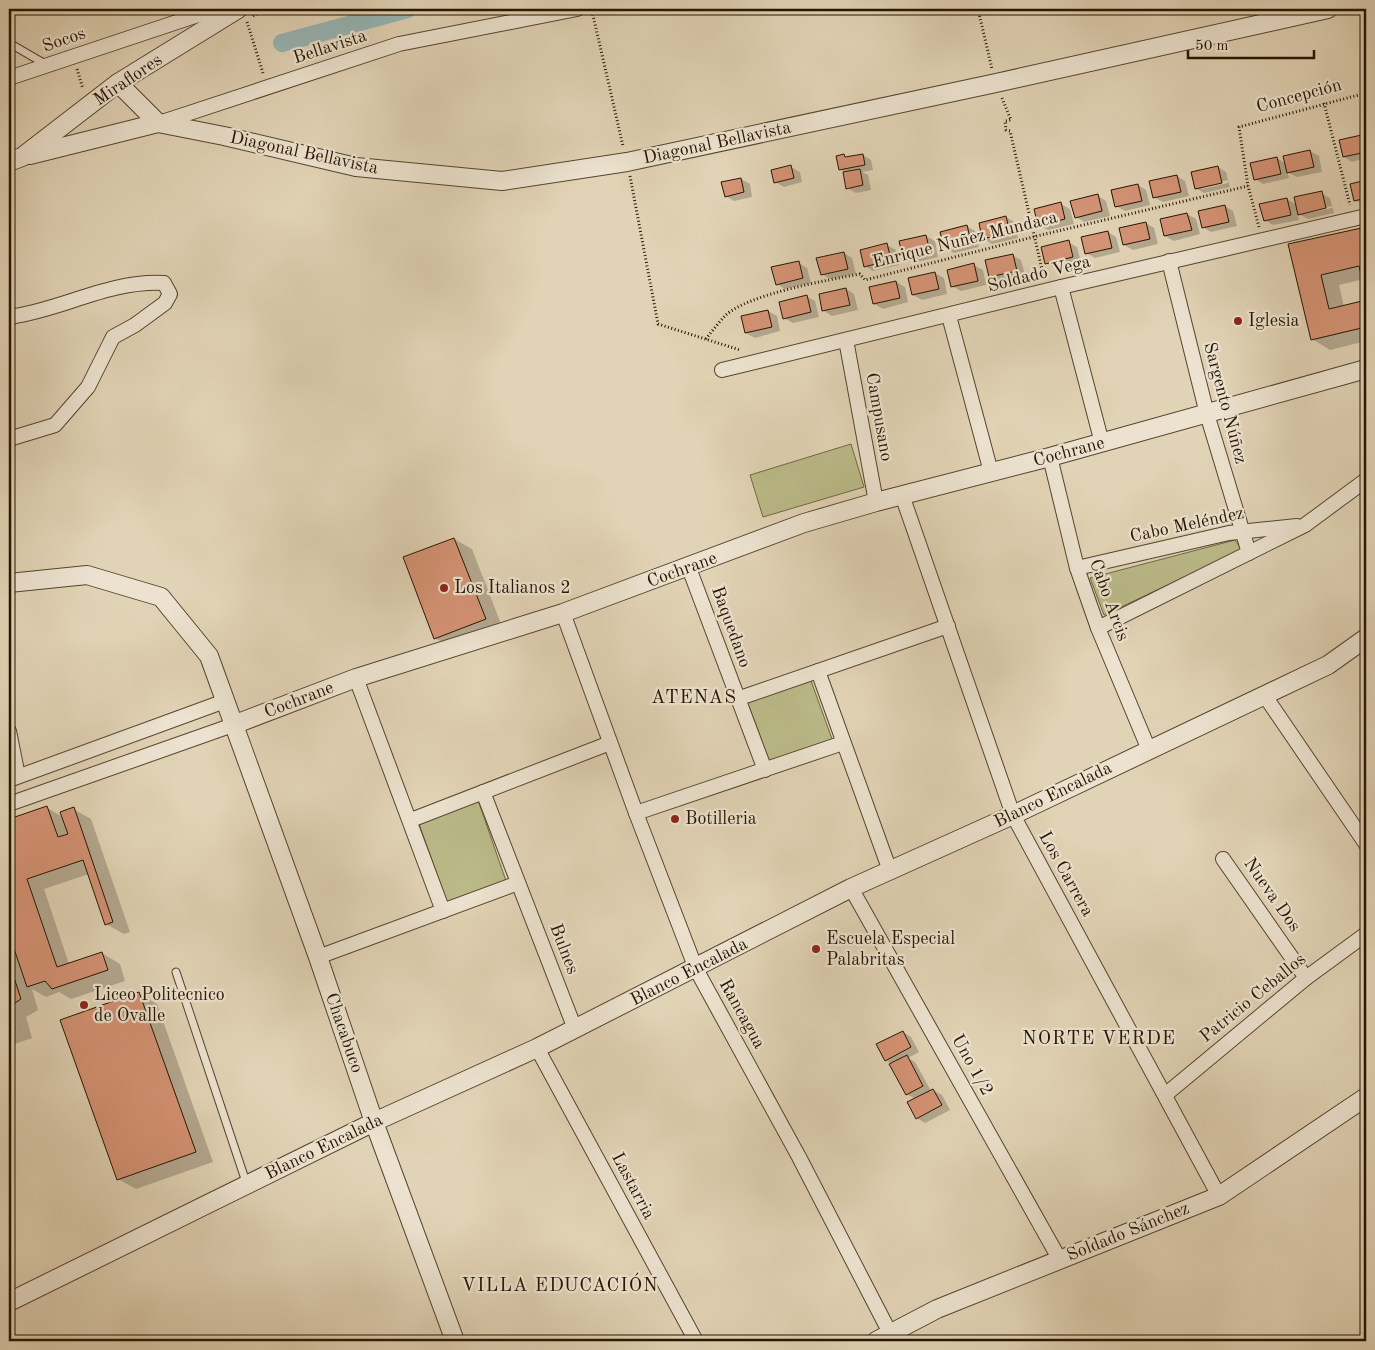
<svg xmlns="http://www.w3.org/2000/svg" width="1375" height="1350" viewBox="0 0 1375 1350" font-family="'Old Standard TT',serif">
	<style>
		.green { fill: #baba88; stroke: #706844 }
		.shadow { fill: #0003; fill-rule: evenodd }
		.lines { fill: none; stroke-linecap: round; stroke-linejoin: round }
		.canal { stroke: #97b6b6; stroke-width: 18 }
		.building { fill: #d59375; stroke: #261500 }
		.service-casing { stroke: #55442d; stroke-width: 9 }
		.minor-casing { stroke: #55442d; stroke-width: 16 }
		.tertiary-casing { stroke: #55442d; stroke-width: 20 }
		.path { stroke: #261500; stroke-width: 3; stroke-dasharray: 1 2.5; stroke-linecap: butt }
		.service { stroke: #ece2cf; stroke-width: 7 }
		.minor { stroke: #ece2cf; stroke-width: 14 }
		.tertiary { stroke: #ece2cf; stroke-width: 18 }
		.poi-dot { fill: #8f2418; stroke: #ece2cf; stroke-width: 2 }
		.labels { text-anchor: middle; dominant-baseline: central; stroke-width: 4.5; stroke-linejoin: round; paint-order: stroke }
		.street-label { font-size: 18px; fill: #261500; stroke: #ece2cf }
		.poi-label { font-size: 18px; fill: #261500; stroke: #ece2cf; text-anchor: start }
		.neighbourhood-label { font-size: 19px; letter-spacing: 1px; fill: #261500; stroke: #ece2cf }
	</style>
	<rect width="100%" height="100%" fill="#e1d3b5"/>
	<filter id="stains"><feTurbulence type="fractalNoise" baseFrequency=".004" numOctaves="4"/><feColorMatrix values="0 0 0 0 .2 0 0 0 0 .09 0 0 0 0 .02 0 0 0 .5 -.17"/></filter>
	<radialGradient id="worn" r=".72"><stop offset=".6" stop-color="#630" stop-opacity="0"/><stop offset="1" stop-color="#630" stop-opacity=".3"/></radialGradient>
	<g class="green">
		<path d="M851,444L864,487L763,517L750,475Z"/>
		<path d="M1235,540L1242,550L1104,615L1090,578Z"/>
		<path d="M810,678L832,739L768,762L746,701Z"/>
		<path d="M478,800L506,881L447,902L418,821Z"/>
	</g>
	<g class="shadow">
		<path d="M9,125L15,150L9,152Z"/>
		<path d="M1366,135V158L1352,162L1344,157Z"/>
		<path d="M1310,151L1319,156L1322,172L1297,177L1287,172L1289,178L1263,184L1255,179L1277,158L1286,164Z"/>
		<path d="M863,155L871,160L873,170L862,172L868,175L871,190L856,193L847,188L844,172L840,169L844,156L848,158Z"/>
		<path d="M791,167L800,172L802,182L784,187L775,182Z"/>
		<path d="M1218,167L1226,172L1230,187L1204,193L1196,188ZM1228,180V183L1201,189V186Z"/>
		<path d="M1176,176L1185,181L1189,196L1163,202L1154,197Z"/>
		<path d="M741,179L750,184L752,197L734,201L726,196Z"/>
		<path d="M1366,182V205H1364L1355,200L1351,185Z"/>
		<path d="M1138,185L1146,190L1150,205L1125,211L1116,206Z"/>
		<path d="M1321,193L1330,198L1334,213L1308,219L1297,213L1299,220L1273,225L1265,220L1287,199L1297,205ZM1332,206V208L1305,214V212Z"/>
		<path d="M1098,196L1106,201L1110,216L1084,222L1076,217Z"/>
		<path d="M1061,204L1070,209L1074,224L1048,230L1039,225Z"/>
		<path d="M1225,206L1233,211L1237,226L1211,232L1203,227Z"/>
		<path d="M1187,214L1196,219L1200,234L1174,241L1165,236Z"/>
		<path d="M1006,217L1014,222L1018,238L992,244L984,239Z"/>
		<path d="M1146,223L1154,228L1158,244L1133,250L1124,245Z"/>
		<path d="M967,226L975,231L979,247L954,253L945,248Z"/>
		<path d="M1366,228V290L1364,279L1339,285L1344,307L1366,301V341L1330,350L1312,339L1290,245Z"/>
		<path d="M1108,232L1116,237L1120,252L1095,258L1086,253Z"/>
		<path d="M926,236L935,241L938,257L913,263L904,258Z"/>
		<path d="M1068,242L1077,247L1081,262L1055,268L1046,263Z"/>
		<path d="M887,245L896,250L899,265L873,271L865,266Z"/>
		<path d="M844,253L852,258L856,274L830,279L822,274Z"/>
		<path d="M1012,255L1021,260L1025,275L999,281L990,276Z"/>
		<path d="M798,262L807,268L811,283L785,289L777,284Z"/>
		<path d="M974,265L983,270L986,285L961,291L952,286Z"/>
		<path d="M935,273L944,278L947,294L922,300L913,295Z"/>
		<path d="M896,282L905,287L908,302L883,309L874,304Z"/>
		<path d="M846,289L854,294L858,310L832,316L824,311Z"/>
		<path d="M806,296L815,301L819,317L793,323L784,318Z"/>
		<path d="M768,311L777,316L780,331L755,338L746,333Z"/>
		<path d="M454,539L472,549L503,629L453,648L435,638Z"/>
		<path d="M47,808L63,817L73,809L91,819L130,932L124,934L106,924L89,874L44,889L69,964L102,953L120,964L125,981L71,999L59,992L46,997L32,989L38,1010L26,1017L32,1038L9,1046V885L12,884L9,875V820Z"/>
		<path d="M139,994L157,1004L213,1162L136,1189L118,1179Z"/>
		<path d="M903,1032L911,1037L919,1052L908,1058L915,1062L931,1091L933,1090L942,1095L950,1110L925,1123L917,1118L916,1099L906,1094L892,1064L886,1060Z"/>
	</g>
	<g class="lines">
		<path class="canal" d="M282,43L408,9"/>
	</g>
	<g class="building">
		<path d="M1366,134V152L1343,157L1339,140Z"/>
		<path d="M1310,150L1314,167L1287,173L1283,156Z"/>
		<path d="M844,154L845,157L863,154L865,165L839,170L836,156Z"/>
		<path d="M1277,157L1281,174L1254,180L1250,163Z"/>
		<path d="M791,165L794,178L774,183L771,170Z"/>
		<path d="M1218,166L1222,183L1195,189L1191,172Z"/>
		<path d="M860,169L863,185L846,189L843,172Z"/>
		<path d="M1177,175L1181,192L1153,198L1149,181Z"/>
		<path d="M741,178L744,192L725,197L721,182Z"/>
		<path d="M1366,180V198L1354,201L1350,184Z"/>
		<path d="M1138,184L1142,201L1115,207L1111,190Z"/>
		<path d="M1322,191L1326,208L1298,215L1294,197Z"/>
		<path d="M1098,194L1102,211L1075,218L1070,201Z"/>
		<path d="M1287,198L1291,215L1264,221L1259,204Z"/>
		<path d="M1061,202L1065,219L1038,226L1034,209Z"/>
		<path d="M1225,205L1229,222L1202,228L1198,211Z"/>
		<path d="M1187,213L1192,230L1164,236L1160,219Z"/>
		<path d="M1006,216L1010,233L982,239L979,223Z"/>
		<path d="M1146,222L1150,239L1123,245L1119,228Z"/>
		<path d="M967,225L971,242L944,248L940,232Z"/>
		<path d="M1366,227V295L1359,266L1321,275L1329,309L1366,300V327L1311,340L1288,244Z"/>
		<path d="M1108,231L1112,248L1085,254L1081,237Z"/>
		<path d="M926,235L930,252L903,258L899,241Z"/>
		<path d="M1069,240L1073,257L1045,264L1041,247Z"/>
		<path d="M887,243L891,260L864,267L860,250Z"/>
		<path d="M844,252L848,269L821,275L816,258Z"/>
		<path d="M1013,254L1017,271L989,277L985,260Z"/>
		<path d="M799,261L803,278L776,285L771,267Z"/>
		<path d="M974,263L978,281L951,287L947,270Z"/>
		<path d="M935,272L939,289L912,295L908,278Z"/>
		<path d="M896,281L900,298L873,304L869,287Z"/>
		<path d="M846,288L850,305L822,311L819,294Z"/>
		<path d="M807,295L811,312L783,319L779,302Z"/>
		<path d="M768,310L772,327L745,333L741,316Z"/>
		<path d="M454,538L486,619L434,639L403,557Z"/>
		<path d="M47,806L58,837L68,834L60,812L74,807L113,922L105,925L83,860L27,879L57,967L102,952L108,970L52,989L45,981L27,987L9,934V819Z"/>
		<path d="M9,962L21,999L9,1007Z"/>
		<path d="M139,992L196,1152L117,1180L60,1020Z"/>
		<path d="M9,1009L15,1028L9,1030Z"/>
		<path d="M903,1031L911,1047L885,1061L876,1044Z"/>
		<path d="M907,1055L923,1086L906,1095L889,1064Z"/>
		<path d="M933,1089L942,1105L916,1119L907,1102Z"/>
	</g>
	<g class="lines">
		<g class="service-casing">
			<g id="service">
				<path d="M9,43L47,65"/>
				<path d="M176,972L247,1185"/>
			</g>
		</g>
		<g class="minor-casing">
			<g id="minor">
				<path d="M9,78L216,9"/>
				<path d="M159,123L399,44L577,9"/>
				<path d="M1169,261L1207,414L1249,553"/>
				<path d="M1061,287L1102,443"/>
				<path d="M949,316L991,472"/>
				<path d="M9,317C62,310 109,280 164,283L170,294L165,303L135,325L113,337L88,387L55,425L9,439"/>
				<path d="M846,340L876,502"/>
				<path d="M722,370L1061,287L1366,216"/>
				<path d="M1050,457L1077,568L1098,628L1149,750"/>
				<path d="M902,495L1013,815L1219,1196"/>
				<path d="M689,568L765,770"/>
				<path d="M1077,568L1229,533L1297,526"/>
				<path d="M563,613L636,813L696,969L799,1157L890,1333"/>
				<path d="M1098,628L1305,525L1366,480"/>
				<path d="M818,671L890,871"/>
				<path d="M356,678L443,911"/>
				<path d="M1265,696L1366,844"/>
				<path d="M737,699L948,626"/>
				<path d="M9,731L18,776"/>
				<path d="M9,780L225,701"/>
				<path d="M483,792L575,1029"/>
				<path d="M9,804L233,725"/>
				<path d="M636,813L843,743"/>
				<path d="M411,820L610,743"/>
				<path d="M1223,859L1306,978"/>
				<path d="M851,888L1060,1260"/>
				<path d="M318,957L518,883"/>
				<path d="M537,1048L696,1341"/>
				<path d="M1165,1095L1306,978L1366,934"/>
			</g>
		</g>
		<g class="tertiary-casing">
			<g id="tertiary">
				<path d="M118,83L158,123L224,136L356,167L502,181L627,162L996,83L1328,9"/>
				<path d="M30,155L158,123"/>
				<path d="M9,162L22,157L118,83L238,9"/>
				<path d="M9,583L87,575L161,597L209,656L318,957L374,1122L455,1341"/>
				<path d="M233,725L356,678L563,613L804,523L876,502L1050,457L1366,369"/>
				<path d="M9,1302L374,1122L537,1048L851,888L1013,815L1328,665L1366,638"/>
				<path d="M876,1341L937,1309L1219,1196L1366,1097"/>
			</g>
		</g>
		<g class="path">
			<path d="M978,9L992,69"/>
			<path d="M592,11L623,146"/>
			<path d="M253,16L261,12L260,9"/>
			<path d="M247,22L263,73"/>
			<path d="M77,69L83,89"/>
			<path d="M1002,98L1011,120L1005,121L1006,130L1010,131L1044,278"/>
			<path d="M1324,103L1350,205"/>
			<path d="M630,176L658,324L740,350"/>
			<path d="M1259,227L1248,186L1239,127L1366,93"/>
			<path d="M706,339C712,331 719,322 726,315C749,294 828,280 860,274L865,280L1041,235L1248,186"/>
		</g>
		<use href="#service" class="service"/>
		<use href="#minor" class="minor"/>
		<use href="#tertiary" class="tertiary"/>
	</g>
	<g class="poi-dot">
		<circle cx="1238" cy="321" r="5"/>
		<circle cx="444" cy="588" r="5"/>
		<circle cx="675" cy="819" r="5"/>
		<circle cx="816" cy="949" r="5"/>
		<circle cx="84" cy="1005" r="5"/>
	</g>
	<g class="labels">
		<g class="street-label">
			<text transform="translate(64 40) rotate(-19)">Socos</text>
			<text transform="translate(330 47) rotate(-18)">Bellavista</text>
			<text transform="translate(128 80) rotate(-34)">Miraflores</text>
			<text transform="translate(1299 96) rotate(-15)">Concepción</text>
			<text transform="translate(717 143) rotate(-12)">Diagonal Bellavista</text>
			<text transform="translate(304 153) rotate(12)">Diagonal Bellavista</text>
			<text transform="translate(965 240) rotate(-14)">Enrique Nuñez Mundaca</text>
			<text transform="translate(1039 274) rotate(-14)">Soldado Vega</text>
			<text transform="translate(1225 403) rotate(75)">Sargento Núñez</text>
			<text transform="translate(879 417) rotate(80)">Campusano</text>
			<text transform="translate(1069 452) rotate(-15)">Cochrane</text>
			<text transform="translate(1187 525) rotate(-12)">Cabo Meléndez</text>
			<text transform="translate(682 570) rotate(-20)">Cochrane</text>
			<text transform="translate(1109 600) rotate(70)">Cabo Arcis</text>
			<text transform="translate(731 627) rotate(70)">Baquedano</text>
			<text transform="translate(299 700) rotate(-21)">Cochrane</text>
			<text transform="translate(1053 795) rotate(-26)">Blanco Encalada</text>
			<text transform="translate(1066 874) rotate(61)">Los Carrera</text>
			<text transform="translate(1272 895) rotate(55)">Nueva Dos</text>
			<text transform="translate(564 949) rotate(69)">Bulnes</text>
			<text transform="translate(689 972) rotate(-27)">Blanco Encalada</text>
			<text transform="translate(1253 998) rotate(-39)">Patricio Ceballos</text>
			<text transform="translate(742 1014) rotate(61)">Rancagua</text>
			<text transform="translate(344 1033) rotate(71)">Chacabuco</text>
			<text transform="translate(972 1065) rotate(61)">Uno 1/2</text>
			<text transform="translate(324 1147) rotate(-26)">Blanco Encalada</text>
			<text transform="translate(633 1186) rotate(62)">Lastarria</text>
			<text transform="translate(1128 1232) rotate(-22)">Soldado Sánchez</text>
		</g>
		<g class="poi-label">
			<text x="1248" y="321">Iglesia</text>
			<text x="454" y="588">Los Italianos 2</text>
			<text x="685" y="819">Botilleria</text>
			<text x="826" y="939">Escuela Especial<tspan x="826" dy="21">Palabritas</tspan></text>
			<text x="94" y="995">Liceo Politecnico<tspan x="94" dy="21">de Ovalle</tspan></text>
		</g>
		<g class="neighbourhood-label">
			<text x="694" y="698">ATENAS</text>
			<text x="1099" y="1039">NORTE VERDE</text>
			<text x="560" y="1286">VILLA EDUCACIÓN</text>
		</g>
	</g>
	<rect width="1375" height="1350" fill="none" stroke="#e1d3b5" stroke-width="30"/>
	<rect x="10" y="10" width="1355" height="1330" fill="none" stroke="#261500" stroke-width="2.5"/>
	<rect x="15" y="15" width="1345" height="1320" fill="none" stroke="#261500"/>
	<path d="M1188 50v8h126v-8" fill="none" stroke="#261500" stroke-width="2.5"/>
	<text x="1195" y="50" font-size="15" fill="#261500" stroke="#ece2cf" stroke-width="4" paint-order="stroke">50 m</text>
	<rect width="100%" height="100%" filter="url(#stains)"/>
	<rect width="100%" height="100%" fill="url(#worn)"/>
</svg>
